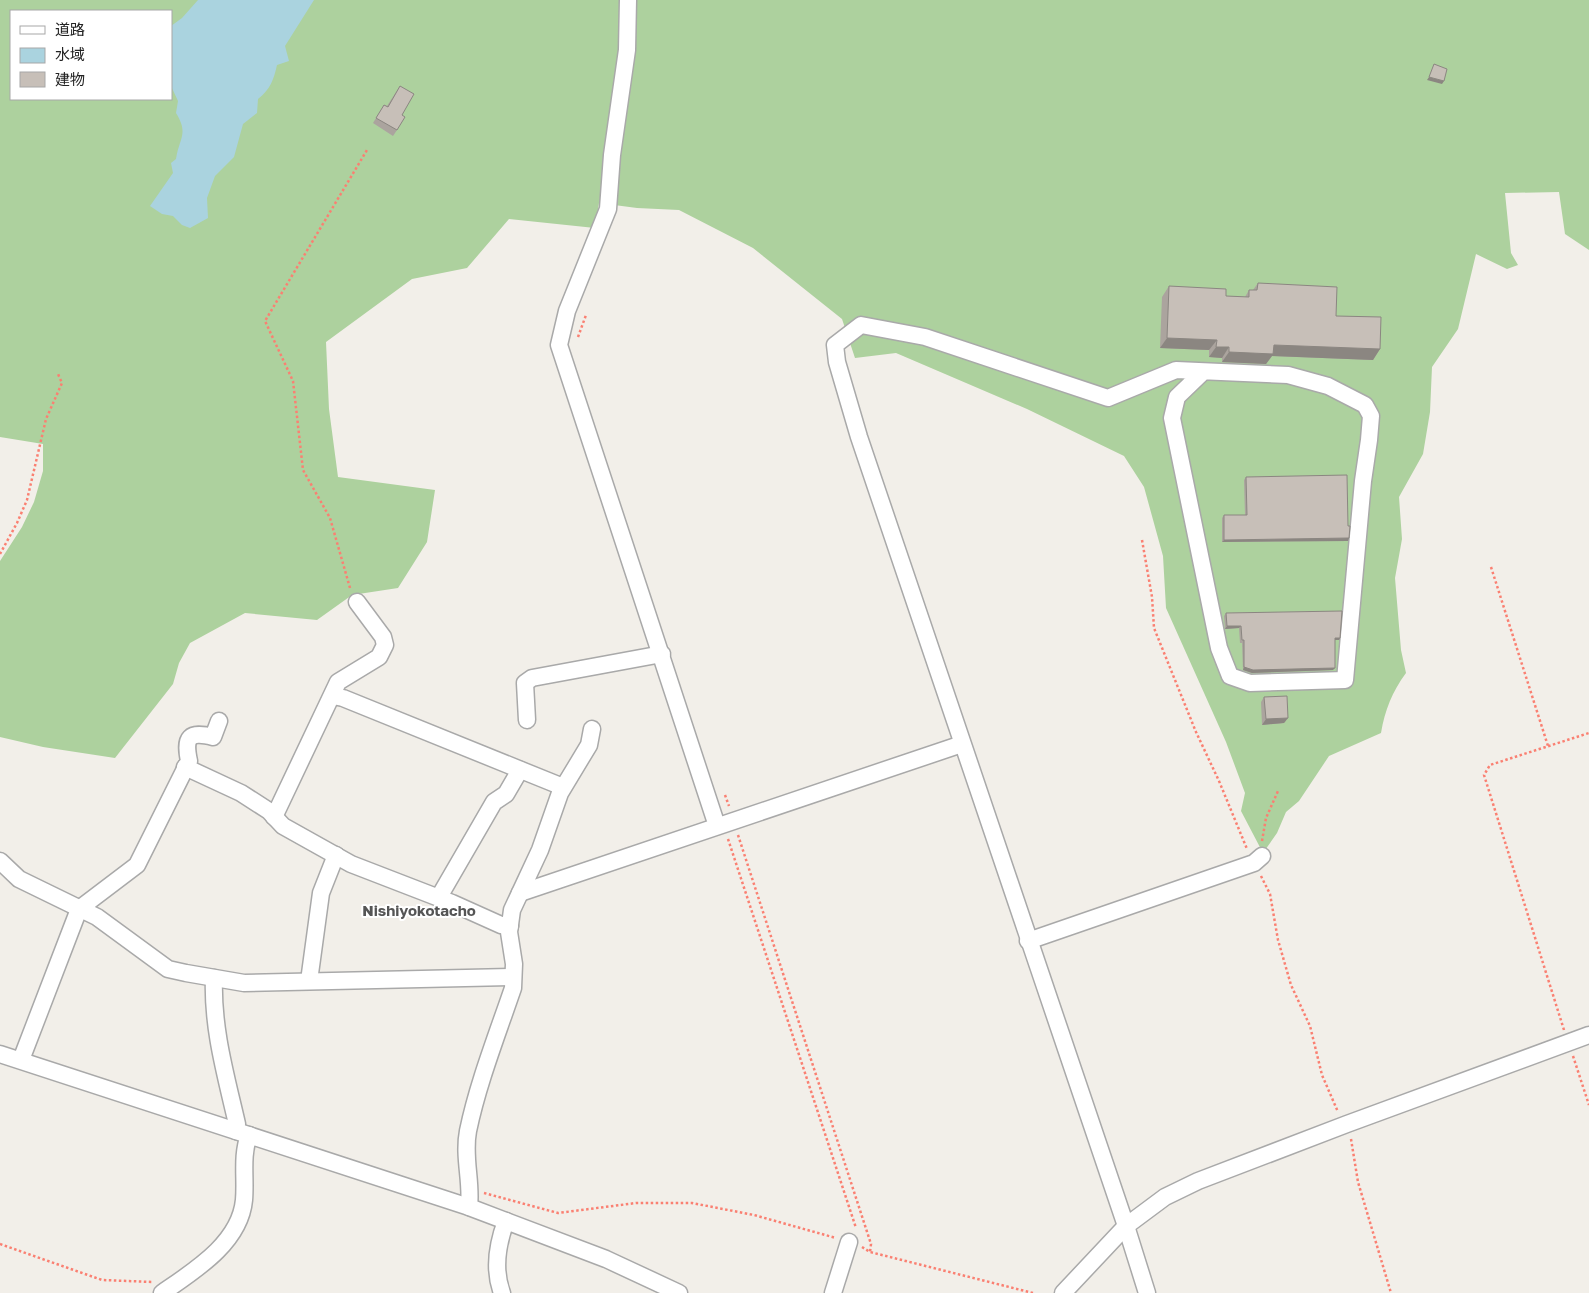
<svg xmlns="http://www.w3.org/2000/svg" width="1589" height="1293" viewBox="0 0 1589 1293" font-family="'Golos Text','Noto Sans JP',sans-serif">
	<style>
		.forest { fill: #add19e; fill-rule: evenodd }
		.water { fill: #aad3df }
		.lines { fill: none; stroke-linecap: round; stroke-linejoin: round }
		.minor-casing { stroke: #a9a9a9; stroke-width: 19 }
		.path { stroke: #fa8072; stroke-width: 2.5; stroke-dasharray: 2.5 2.5; stroke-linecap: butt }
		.minor { stroke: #fff; stroke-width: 16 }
		.wall { fill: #aba49e }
		.shaded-wall { fill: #8b8681 }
		.building { fill: #c7bfb8; stroke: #8b8681 }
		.labels { text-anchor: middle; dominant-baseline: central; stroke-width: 4; stroke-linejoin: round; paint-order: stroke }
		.quarter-label { font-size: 15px; font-weight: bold; fill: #555; stroke: #fff }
	</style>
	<rect width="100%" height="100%" fill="#f2efe9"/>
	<path class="forest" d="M0,0H1589V250L1565,234L1559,192L1505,193L1511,253L1518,265L1507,269L1476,254L1458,329L1432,367L1430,412L1423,454L1399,497L1402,539L1395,578L1401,650L1406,673C1392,692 1385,710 1381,733L1329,756L1299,801L1286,812L1277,833L1263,853L1241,811L1245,793L1226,742L1166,608L1163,556L1144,487L1124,456L1027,409L896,353L855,358L842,319L753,248L679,210L637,208L599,203L595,228L509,219L467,268L412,279L326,342L329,409L338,477L435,490L427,542L398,588L352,595L317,620L245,613L190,643L179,663L173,684L115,758L43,747L0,737V561L22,527L34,502L43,471V444L0,437ZM11,11H171V99H11Z"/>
	<path class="water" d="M198,0H314L285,46L289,61L277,65C274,79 270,90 258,99L257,113L243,124L234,157L215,176L207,198L208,218L190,228L182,225L173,216L162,214L150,206L173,173L171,163L176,159C179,138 189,134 176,113L178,101L171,86V26L182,18Z"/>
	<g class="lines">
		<g class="minor-casing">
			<g id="minor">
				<path d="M628,0L627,50L612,155L608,209L567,311L559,345L717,826"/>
				<path d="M333,696L343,698L563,787"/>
				<path d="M527,720L525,683L532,678L662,654"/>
				<path d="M185,767L241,793L269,811L283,826L351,864L452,903L501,925L510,926"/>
				<path d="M274,817L338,682L379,657L385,645L383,637L357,602"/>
				<path d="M0,861L19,879L97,917L168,969L186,973L244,983L513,977"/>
				<path d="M520,893L962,744"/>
				<path d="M439,897L494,802L506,794L520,770"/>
				<path d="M1028,941L1254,863L1262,856"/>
				<path d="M214,978C212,1028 226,1076 237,1124L236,1131"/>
				<path d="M309,981L321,893L336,855"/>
				<path d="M0,1054L469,1207L606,1259L679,1293"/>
				<path d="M21,1060L79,909L137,865L189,761C184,737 189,731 213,737L219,721"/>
				<path d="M469,1207C472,1182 463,1157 468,1131C478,1083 497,1035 513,988L514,964L509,932L512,910L540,850L560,793L589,745L592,729"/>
				<path d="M162,1293C194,1271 240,1243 244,1200C246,1178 241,1157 249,1135"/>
				<path d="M502,1293C493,1269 497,1245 506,1221"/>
				<path d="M833,1293L849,1242"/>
				<path d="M1063,1293L1126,1226L1165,1197L1198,1181L1347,1124L1589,1035"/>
				<path d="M1147,1293L1126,1226L859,437L837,362L835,345L861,325L925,337L1108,398L1176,370L1288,375L1328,386L1365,405L1371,416L1369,440L1363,481L1345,680L1250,683L1230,676L1219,648L1172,418L1177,397L1203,372"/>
			</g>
		</g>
		<g class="path">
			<path d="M578,337L586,315"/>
			<path d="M1142,540L1152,597L1154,628L1196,732L1219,781L1247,849"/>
			<path d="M0,554L17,523L27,500L46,419L62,383L58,374"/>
			<path d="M1491,567L1548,746"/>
			<path d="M350,588L330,518L303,470L293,381L265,321L367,150"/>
			<path d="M725,795L729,806"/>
			<path d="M738,835L871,1244L870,1252"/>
			<path d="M728,839L856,1228"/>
			<path d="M1262,841L1266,818L1278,791"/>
			<path d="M1261,876L1270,894L1278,940L1291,985L1310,1026L1322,1075L1338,1112"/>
			<path d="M1564,1030L1484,775L1490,765L1589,733"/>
			<path d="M1573,1056L1589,1105"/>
			<path d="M1351,1139L1358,1182L1391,1293"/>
			<path d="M484,1193L558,1213L636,1203H692L754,1215L836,1238"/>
			<path d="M0,1244L102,1280L152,1282"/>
			<path d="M862,1247L870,1252L1033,1293"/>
		</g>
		<use href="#minor" class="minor"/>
	</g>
	<g class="wall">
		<path d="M400,86L402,115L397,130L393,136L373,123L384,105L387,106Z"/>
		<path d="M1258,283L1336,316L1380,349L1373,360L1272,356L1266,364L1222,362V358L1209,357V350L1160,348L1162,297L1169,286L1226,296L1245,297L1249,290H1253Z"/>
		<path d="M1246,477L1348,526L1349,538L1348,541L1222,542V518L1224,515H1245L1244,480Z"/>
		<path d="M1226,613L1340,638L1339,640H1335L1333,670L1252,673L1243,670L1242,643H1240L1239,628L1225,629L1224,616Z"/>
		<path d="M1264,697L1288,718L1284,723L1262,725L1261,702Z"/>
	</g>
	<g class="shaded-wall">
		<path d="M1429,77L1444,81L1442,84L1427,80Z"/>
		<path d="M1167,338L1217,340L1209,350L1160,348Z"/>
		<path d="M1274,345L1380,349L1373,360L1272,356L1266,364L1222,362L1229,352Z"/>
		<path d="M1216,347H1229L1222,358L1209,357Z"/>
		<path d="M1349,538L1348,541L1222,542L1224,540Z"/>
		<path d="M1227,626H1241L1239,628L1225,629Z"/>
		<path d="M1335,638H1340L1339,640H1333Z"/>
		<path d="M1244,667L1335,668L1333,670L1252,673L1243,670Z"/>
		<path d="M1288,718L1284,723L1262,725L1266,719Z"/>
	</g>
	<g class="building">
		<path d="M1434,64L1447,69L1444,81L1429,77Z"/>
		<path d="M400,86L414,94L402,115L405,117L397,130L376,118L384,105L388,107Z"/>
		<path d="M1258,283L1337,287L1336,316L1381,317L1380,349L1274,345L1273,354L1229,352V347H1216L1217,340L1167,338L1169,286L1226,289V296L1249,297V290H1257Z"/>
		<path d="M1347,475L1348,526H1350L1349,538L1224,540V515H1247L1246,477Z"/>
		<path d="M1342,611L1340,638H1335V668L1253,670L1244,667V640H1242L1241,626H1227L1226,613Z"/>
		<path d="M1287,696L1288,718L1266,719L1264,697Z"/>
	</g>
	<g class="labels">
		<g class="quarter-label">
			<text x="419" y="910">Nishiyokotacho</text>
		</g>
	</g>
	<rect x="10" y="10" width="162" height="90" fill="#ffffff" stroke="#a7a7a7"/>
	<rect x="20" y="26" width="25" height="8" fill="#ffffff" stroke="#a7a7a7"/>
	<text x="55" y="35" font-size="15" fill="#222222">道路</text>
	<rect x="20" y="48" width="25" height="15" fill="#aad3df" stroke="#a7a7a7"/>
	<text x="55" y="60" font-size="15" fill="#222222">水域</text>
	<rect x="20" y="72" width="25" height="15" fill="#c7bfb8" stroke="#a7a7a7"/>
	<text x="55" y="85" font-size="15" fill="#222222">建物</text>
</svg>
